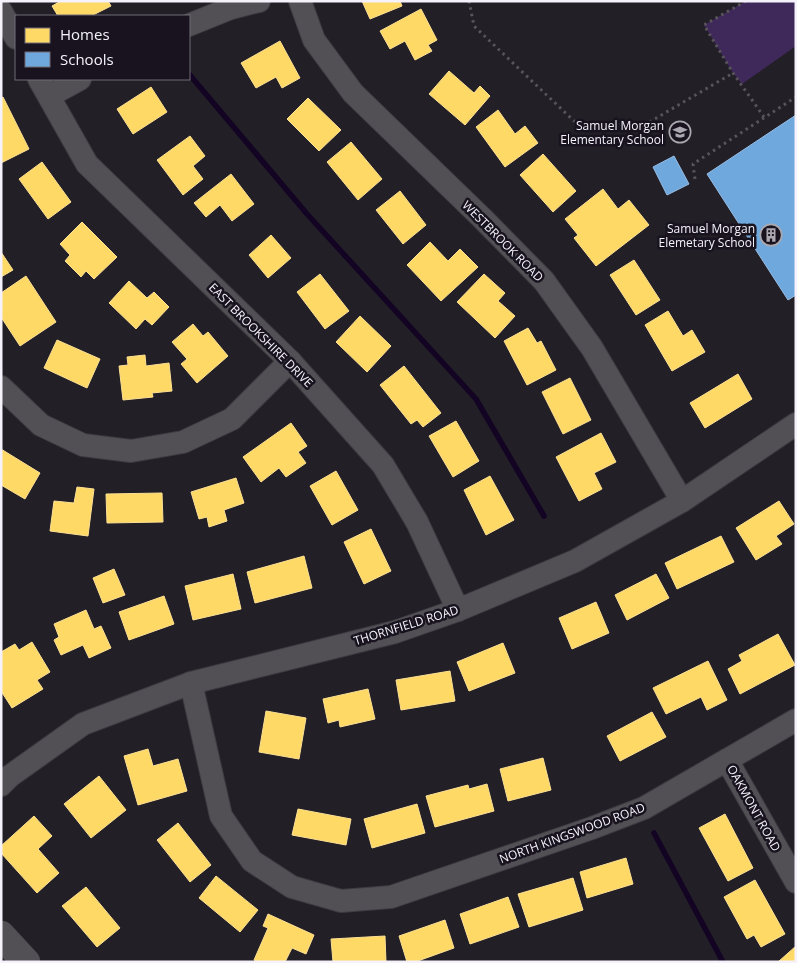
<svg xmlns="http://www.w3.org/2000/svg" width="797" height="963" viewBox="0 0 797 963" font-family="'Open Sans',sans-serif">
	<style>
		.green { fill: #3f285a }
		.homes { fill: #ffd966; stroke: #fce093 }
		.schools { fill: #6fa8dc; stroke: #97bee5 }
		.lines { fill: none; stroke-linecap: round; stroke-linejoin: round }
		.stream { stroke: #130424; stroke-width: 5.5 }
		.street-casing { stroke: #3d3b41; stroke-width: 24 }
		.secondary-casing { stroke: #3d3b41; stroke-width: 29 }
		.path { stroke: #57555a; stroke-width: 3; stroke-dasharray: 2.5 4; stroke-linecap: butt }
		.street { stroke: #525055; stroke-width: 22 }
		.secondary { stroke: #525055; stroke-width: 28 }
		.labels { text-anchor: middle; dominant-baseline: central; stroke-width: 5; stroke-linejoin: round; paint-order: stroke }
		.poi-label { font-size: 12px; fill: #f5f2fb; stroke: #18131f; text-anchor: end }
		.street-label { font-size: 12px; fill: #f5f2fb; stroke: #18131f }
	</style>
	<rect width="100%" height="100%" fill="#221f26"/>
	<path class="green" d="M746,1H796V46L742,84L733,73L704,25Z"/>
	<g class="homes">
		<path d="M61,1H108L111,6L91,16H58L52,6Z"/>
		<path d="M362,1H400L402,6L370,19Z"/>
		<path d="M421,9L437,40L428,45L432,51L415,60L405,41L390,49L380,31Z"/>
		<path d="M280,41L300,78L282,88L276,77L256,88L241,63Z"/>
		<path d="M449,71L474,93L480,86L490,96L465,125L429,94Z"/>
		<path d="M151,87L167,112L133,134L117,109Z"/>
		<path d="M3,97L29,149L1,163V98Z"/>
		<path d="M308,98L341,130L319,151L287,119Z"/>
		<path d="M498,110L515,134L525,126L538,143L505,167L476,127Z"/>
		<path d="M190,136L205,156L193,166L203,179L183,195L157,160Z"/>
		<path d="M351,142L382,179L358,200L327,162Z"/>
		<path d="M543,154L576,191L553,212L520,175Z"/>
		<path d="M42,162L71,202L48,219L19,179Z"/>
		<path d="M231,174L254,204L232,221L220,205L206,217L194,203Z"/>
		<path d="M603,189L618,209L629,200L649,225L596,266L574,238L578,235L565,219Z"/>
		<path d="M400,191L426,225L403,244L376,210Z"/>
		<path d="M82,222L117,257L94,279L86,271L81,277L65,261L70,255L60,244Z"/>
		<path d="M271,235L291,258L268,278L249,255Z"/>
		<path d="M430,242L448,261L460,249L478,267L441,301L407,265Z"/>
		<path d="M1,252L13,270L1,277Z"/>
		<path d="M634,260L660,300L636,315L610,275Z"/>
		<path d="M320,274L349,311L325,329L297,292Z"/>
		<path d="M484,274L505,293L498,301L515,316L495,338L457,302Z"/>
		<path d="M26,276L56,322L20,346L1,317V293Z"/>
		<path d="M129,281L147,298L154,292L169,307L152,325L145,319L136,329L109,303Z"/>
		<path d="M668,311L683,336L692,330L705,352L672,371L645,325Z"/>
		<path d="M360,316L391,346L367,372L336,342Z"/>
		<path d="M193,324L203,336L208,332L228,356L197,383L181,364L187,359L172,342Z"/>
		<path d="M528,328L537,343L541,341L556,370L527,385L504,341Z"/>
		<path d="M57,340L100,359L87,388L44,368Z"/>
		<path d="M145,355L146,366L169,363L172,391L152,393L153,397L123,400L119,366L128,365L127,357Z"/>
		<path d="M404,366L441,413L423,427L417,420L411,424L380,385Z"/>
		<path d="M738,374L752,399L705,428L690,403Z"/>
		<path d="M570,378L591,420L563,434L542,392Z"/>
		<path d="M456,421L479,461L453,477L429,436Z"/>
		<path d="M291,423L307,446L298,452L306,463L286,477L279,468L261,482L243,457Z"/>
		<path d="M601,433L616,462L594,473L602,489L579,501L556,457Z"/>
		<path d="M1,449L40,473L25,499L1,485Z"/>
		<path d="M336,471L358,510L332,525L310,486Z"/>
		<path d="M490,476L514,520L486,535L464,490Z"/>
		<path d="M236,478L244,503L224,510L227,521L209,527L207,517L199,519L191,492Z"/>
		<path d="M77,487L94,489L88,536L50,531L54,501L74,503Z"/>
		<path d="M162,493L163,522L107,523L106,494Z"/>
		<path d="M779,501L794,524L776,536L782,544L756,560L736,528Z"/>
		<path d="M371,529L391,571L364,584L344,542Z"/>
		<path d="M721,536L734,562L677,589L665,563Z"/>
		<path d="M304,556L312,588L255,603L247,572Z"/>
		<path d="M114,569L125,595L103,603L93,578Z"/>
		<path d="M233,574L241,609L193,620L185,586Z"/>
		<path d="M656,574L669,598L627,620L615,595Z"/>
		<path d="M164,596L174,624L129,640L119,612Z"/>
		<path d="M596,602L609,633L572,649L559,618Z"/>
		<path d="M86,610L94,629L101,626L111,648L89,658L83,645L61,655L54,640L59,637L54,624Z"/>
		<path d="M778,634L795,665L740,694L728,669L742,661L739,655Z"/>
		<path d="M32,642L50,672L37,680L43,689L12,708L1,691V652L15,644L19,650Z"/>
		<path d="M503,643L515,673L469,691L457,662Z"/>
		<path d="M708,661L727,700L707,710L701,697L666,714L653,688Z"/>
		<path d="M450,671L455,701L401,710L396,680Z"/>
		<path d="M368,689L375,719L340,727L339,720L328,723L323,699Z"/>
		<path d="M266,711L306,718L299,759L259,752Z"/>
		<path d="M652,712L666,737L620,761L607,736Z"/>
		<path d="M148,749L153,766L178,759L187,791L138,805L124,756Z"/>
		<path d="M543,758L551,790L508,801L500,769Z"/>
		<path d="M99,776L126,810L91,838L64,804Z"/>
		<path d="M487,784L494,811L435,827L426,796L468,785L469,789Z"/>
		<path d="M417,804L425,833L372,848L364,819Z"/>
		<path d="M298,809L351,819L346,845L292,835Z"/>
		<path d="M725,814L753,868L728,881L699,828Z"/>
		<path d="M34,816L52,836L38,849L59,873L37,893L1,853V846Z"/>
		<path d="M178,823L211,865L190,882L157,840Z"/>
		<path d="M626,858L633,884L587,898L580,872Z"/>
		<path d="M216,876L258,910L240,932L199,898Z"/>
		<path d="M573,878L583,910L529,927L518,894Z"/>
		<path d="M755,880L785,934L761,947L754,935L747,939L724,897Z"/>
		<path d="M86,887L120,928L97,947L62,906Z"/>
		<path d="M508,897L519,927L470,944L460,914Z"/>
		<path d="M268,914L314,935L306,954L292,948L285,962H257L254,960L268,928L263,926Z"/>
		<path d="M445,920L454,948L415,962H407L399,936Z"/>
		<path d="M385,936L386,962H333L331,939Z"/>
		<path d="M796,946V962H778Z"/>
	</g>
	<g class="schools">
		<path d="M796,115V295L788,300L707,174Z"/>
		<path d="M674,156L689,184L667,195L653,167Z"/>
	</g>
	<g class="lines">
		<g class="stream">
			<path d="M189,74L307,214L476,399L544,516"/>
			<path d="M654,833L723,962"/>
		</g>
		<g class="street-casing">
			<g id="street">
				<path d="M300,1L314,40L353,93L482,218L544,281L592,348L682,501"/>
				<path d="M1,11L16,38"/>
				<path d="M189,25L231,8L259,1"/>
				<path d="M39,79L87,164L290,361L383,465L417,522L458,610"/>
				<path d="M49,96L80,79"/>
				<path d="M1,387L41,425L83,445L131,451L183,442L232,419L290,361"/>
				<path d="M191,683L221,816L252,861L292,887L341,901L391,897L592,828L644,808L796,720"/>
				<path d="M727,760L796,882"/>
				<path d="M1,785L10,776L83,724L191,683L395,632L458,610L575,561L682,501L796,424"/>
			</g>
		</g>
		<g class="secondary-casing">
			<path id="secondary" d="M1,935L26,962"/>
		</g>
		<g class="path">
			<path d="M469,1L474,26L574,121L641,127L733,73"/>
			<path d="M746,1L704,25L733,73L764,117"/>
			<path d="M695,179L693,164L796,97"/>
		</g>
		<use href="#street" class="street"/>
		<use href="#secondary" class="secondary"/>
	</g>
	<defs>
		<g id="school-ring" transform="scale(1.125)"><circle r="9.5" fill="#18131f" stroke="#aba8b0" stroke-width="1.5"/><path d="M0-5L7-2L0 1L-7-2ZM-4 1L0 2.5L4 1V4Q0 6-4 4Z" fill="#aba8b0"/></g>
		<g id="building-ring" transform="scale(1.125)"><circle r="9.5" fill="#18131f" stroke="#aba8b0" stroke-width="1.5"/><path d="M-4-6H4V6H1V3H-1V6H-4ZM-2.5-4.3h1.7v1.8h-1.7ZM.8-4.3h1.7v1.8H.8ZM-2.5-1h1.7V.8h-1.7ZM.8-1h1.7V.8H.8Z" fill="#aba8b0"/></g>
	</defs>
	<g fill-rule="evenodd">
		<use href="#school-ring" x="680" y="132"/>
		<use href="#building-ring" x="771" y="235"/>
	</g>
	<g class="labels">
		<g class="poi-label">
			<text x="664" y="125">Samuel Morgan<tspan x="664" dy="14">Elementary School</tspan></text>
			<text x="755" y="228">Samuel Morgan<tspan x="755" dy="14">Elemetary School</tspan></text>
		</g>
		<g class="street-label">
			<text transform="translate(503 241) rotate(45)">WESTBROOK ROAD</text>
			<text transform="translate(261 335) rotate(45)">EAST BROOKSHIRE DRIVE</text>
			<text transform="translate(406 625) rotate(-17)">THORNFIELD ROAD</text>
			<text transform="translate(754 808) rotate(61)">OAKMONT ROAD</text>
			<text transform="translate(572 833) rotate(-20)">NORTH KINGSWOOD ROAD</text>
		</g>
	</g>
	<rect width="797" height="963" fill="none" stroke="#f5f2fb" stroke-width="5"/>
	<rect x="15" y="15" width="175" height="65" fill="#18131f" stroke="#706c77"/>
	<rect x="25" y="28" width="25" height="15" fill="#ffd966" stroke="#706c77"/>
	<text x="60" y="40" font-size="15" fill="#f5f2fb">Homes</text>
	<rect x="25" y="52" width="25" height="15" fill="#6fa8dc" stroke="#706c77"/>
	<text x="60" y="65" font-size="15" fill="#f5f2fb">Schools</text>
</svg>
